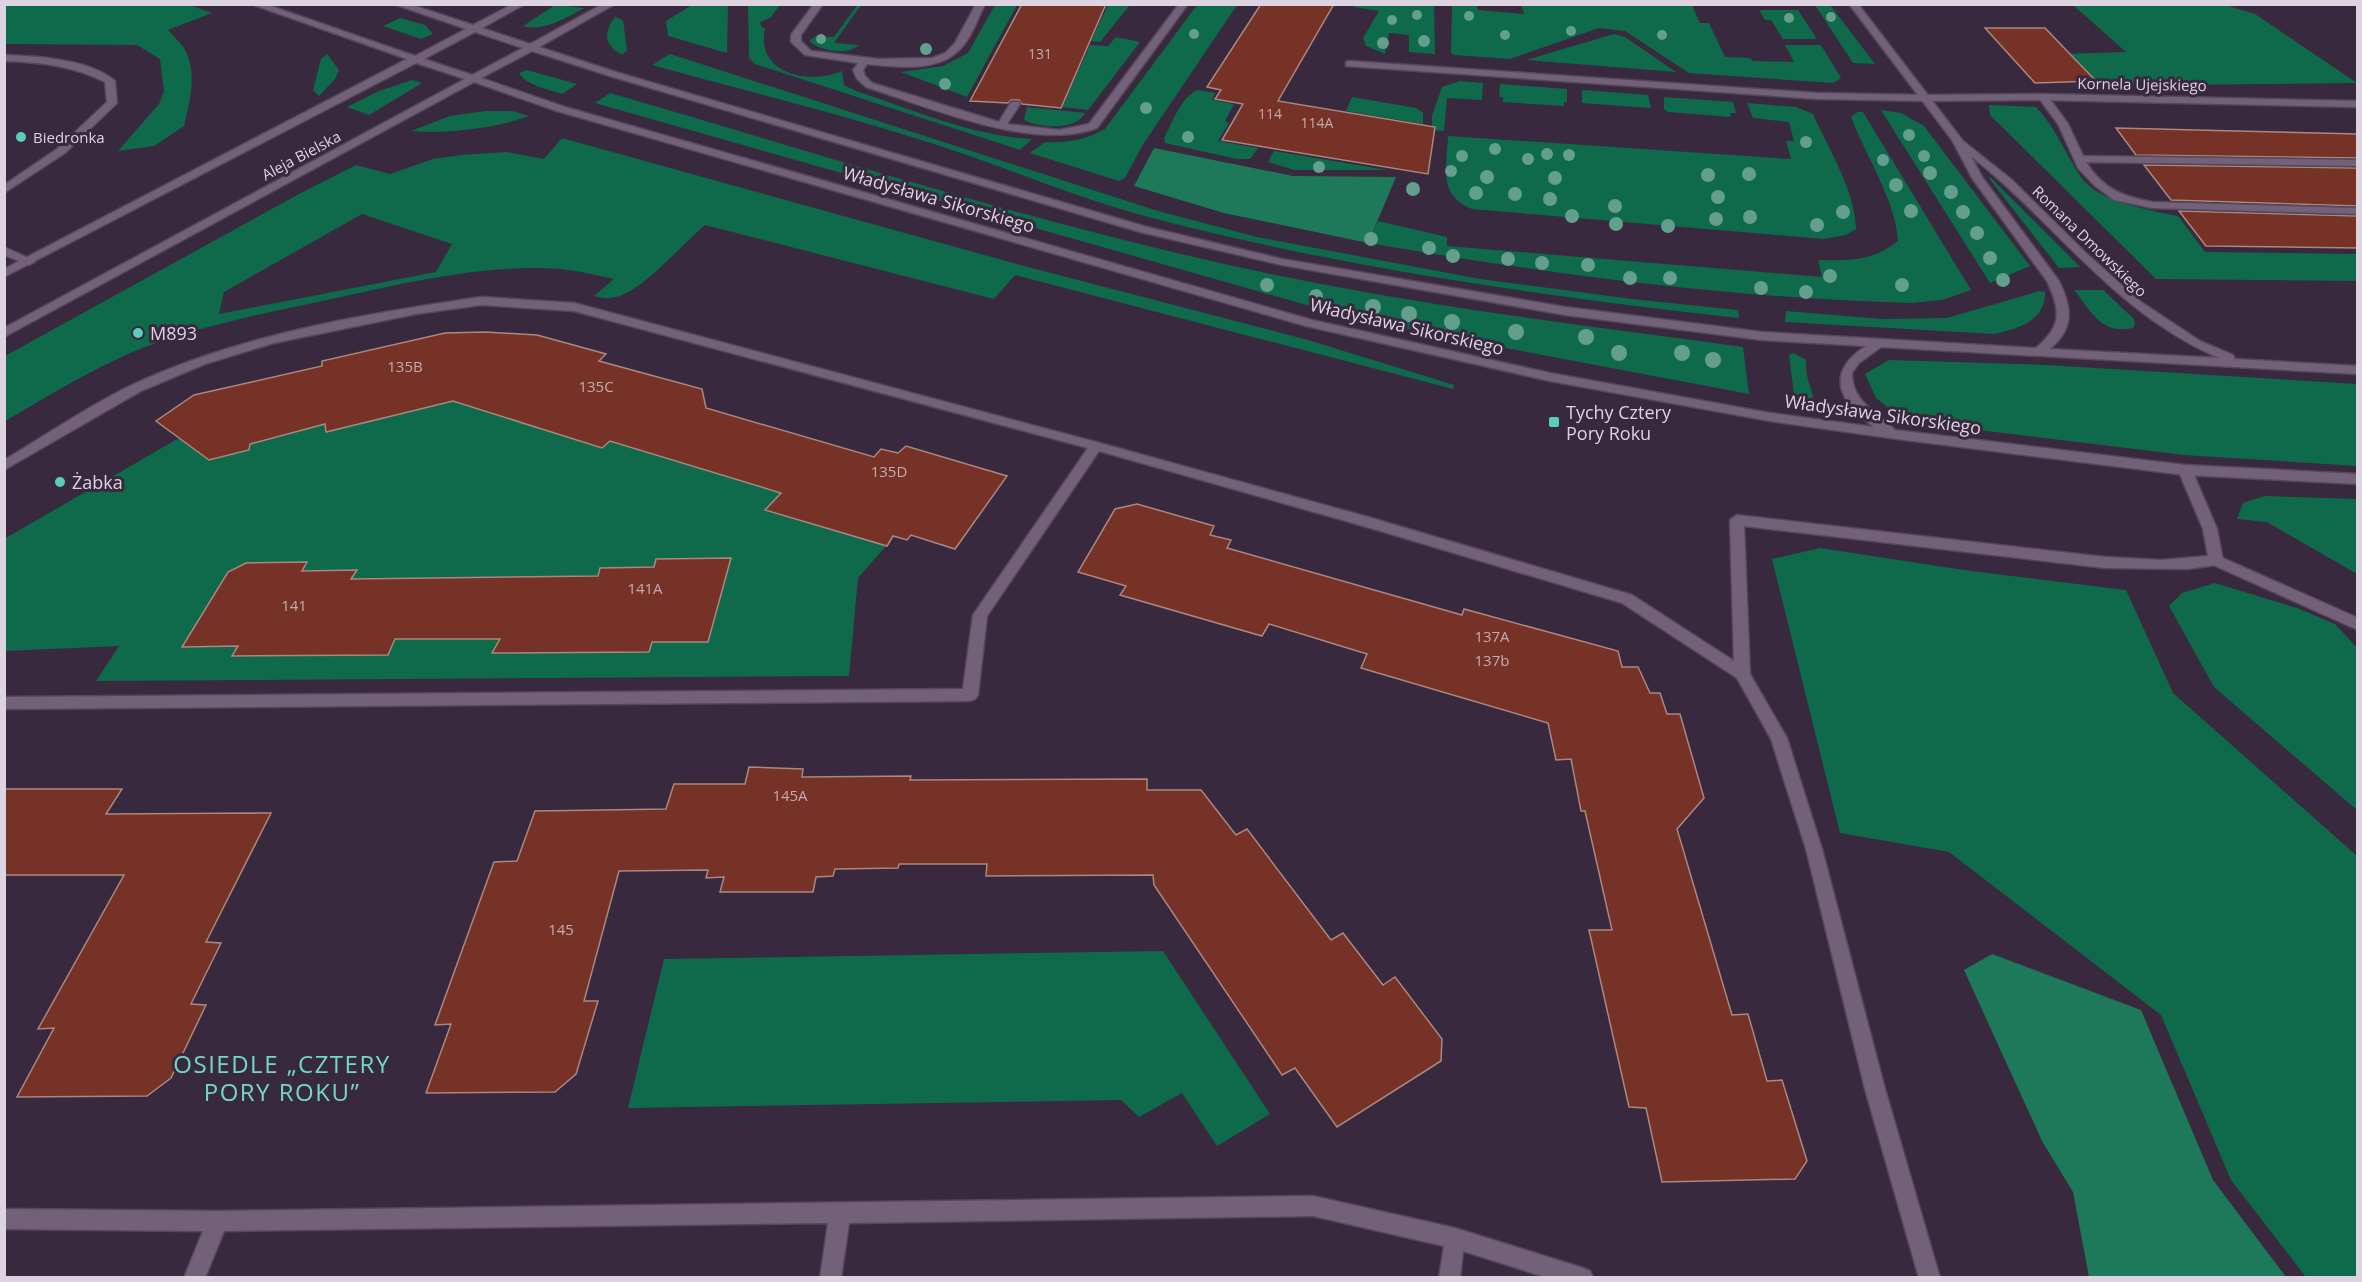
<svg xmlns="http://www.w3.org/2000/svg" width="2362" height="1282" viewBox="0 0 2362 1282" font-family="'Open Sans',sans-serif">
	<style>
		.green { fill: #0f6a4c; fill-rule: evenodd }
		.forest { fill: #1d7959 }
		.building { fill: #763226; stroke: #aa8880; stroke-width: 1.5 }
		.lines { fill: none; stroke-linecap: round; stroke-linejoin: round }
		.service-casing { stroke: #55475a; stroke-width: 3 }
		.minor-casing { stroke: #55475a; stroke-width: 3 }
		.tertiary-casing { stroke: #55475a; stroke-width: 3 }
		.service { fill: #736179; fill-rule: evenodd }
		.minor { fill: #736179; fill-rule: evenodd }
		.tertiary { fill: #736179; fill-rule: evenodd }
		.tree { fill: #649e8d }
		.poi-dot { fill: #5acebc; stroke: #38293e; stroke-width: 2 }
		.labels { text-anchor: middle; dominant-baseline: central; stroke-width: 6; stroke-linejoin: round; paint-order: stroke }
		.far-number-label { font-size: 14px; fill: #c3abb2 }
		.far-street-label { font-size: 15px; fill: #ddd3e1; stroke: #38293e }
		.far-poi-label { font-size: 15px; fill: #ddd3e1; stroke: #38293e; text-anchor: start }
		.number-label { font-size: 15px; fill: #c3abb2 }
		.street-label { font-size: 18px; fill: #ddd3e1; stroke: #38293e }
		.poi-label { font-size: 18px; fill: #ddd3e1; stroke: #38293e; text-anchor: start }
		.near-neighbourhood-label { font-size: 24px; letter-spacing: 1.5px; fill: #71d8c8; stroke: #38293e }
	</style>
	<rect width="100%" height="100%" fill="#38293e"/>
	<g class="green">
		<path d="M858,4L861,5L834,43L859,45C847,56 821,51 809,41L816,36L834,37Z"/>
		<path d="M1355,4L1434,5L1435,54L1409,52V35L1389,33L1385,54L1366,46L1363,38L1379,11L1354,7Z"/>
		<path d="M189,5L212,13L168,30C173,36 180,42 184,48C198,72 190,101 184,126L154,146L118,151L159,104L164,91L160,59L137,45L5,44V5Z"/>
		<path d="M555,5L584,8C566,18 544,32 523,26Z"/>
		<path d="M692,5H728L727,53L668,36L666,21Z"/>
		<path d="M748,5H780L770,18L760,22L761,26L765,29C755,73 809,86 842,71L844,85L856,91C914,110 972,136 1032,139L1020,150L755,64L749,58Z"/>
		<path d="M995,5H1017L967,97L901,72L943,66L968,53Z"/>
		<path d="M1108,5H1130L1100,42L1091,41Z"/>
		<path d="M1197,5H1237L1142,146L1125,178L1119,181L1030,153L1045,142C1068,143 1085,140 1105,129Z"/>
		<path d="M1452,5H1476L1478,10L1524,14L1521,5H1692L1700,23H1709L1725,57L1750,58L1753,61L1794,62L1785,45H1821L1841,78L1833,83L1689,73L1625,31L1599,28L1510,59L1455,55L1451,53Z"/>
		<path d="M1815,5H1830L1875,64L1853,63Z"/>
		<path d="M2073,5H2225L2255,14L2357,83L2092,86L2064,54L2126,52Z"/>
		<path d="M1759,10H1798L1817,39H1783L1771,20H1765Z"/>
		<path d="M615,17L623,20L627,50L622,55C604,45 603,33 615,17Z"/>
		<path d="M400,18L425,25L433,34L421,39L383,26Z"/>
		<path d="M1614,34L1625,37L1676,72L1526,60Z"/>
		<path d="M1116,37L1140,42L1088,110L1062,107L1090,45L1108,46Z"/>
		<path d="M327,54L339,70L335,79L319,96L313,90L321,59Z"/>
		<path d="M670,54L1158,211L1257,237L1480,279L1632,299L1738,310L1739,318C1539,296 1337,267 1141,215C1071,196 1003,166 934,144C841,114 746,91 652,65Z"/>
		<path d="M527,70L577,84L562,94C548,89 527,86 519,73Z"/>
		<path d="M412,80L422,83L369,115L347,107L379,91Z"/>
		<path d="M1460,81L1483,83L1482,100L1447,98L1444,131L1432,130V116L1442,87Z"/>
		<path d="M1500,84L1567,89V102H1564V106L1503,102V97H1499Z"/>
		<path d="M1198,90L1215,93L1212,100L1234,104L1225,121L1229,123L1218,141L1258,148L1250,159H1237L1165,143L1164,138C1172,124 1181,96 1198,90Z"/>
		<path d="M1582,90L1648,95L1651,108L1582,103Z"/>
		<path d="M610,93C834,158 1058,231 1286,277C1437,308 1590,326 1743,347L1749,394L1432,334L1342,315L595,103Z"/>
		<path d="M1352,97L1416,108L1423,113V124L1346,111Z"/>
		<path d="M1664,97L1733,102L1736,113H1730L1731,117L1668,112L1664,109Z"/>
		<path d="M1747,103L1796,107L1813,114C1828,148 1855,190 1856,229L1846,235L1824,239L1472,209C1437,195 1447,167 1448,136L1791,159L1786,141H1794L1789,122L1753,118Z"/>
		<path d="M1989,105L2036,107C2056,128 2065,153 2081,177C2096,201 2152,211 2178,216L2205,252L2357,254V281L2156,279L1990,115Z"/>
		<path d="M1027,107L1085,113C1076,131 1039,128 1024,120Z"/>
		<path d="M1881,110L1901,113L1924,126L2030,266L1990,283Z"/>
		<path d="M486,111H512L529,116C497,128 445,134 411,131L450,116Z"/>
		<path d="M1857,112H1863L1971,290L1942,300L1911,303C1729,298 1548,274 1368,243L1378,221L1447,237V246L1822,277L1818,260C1849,261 1873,261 1898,241C1895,198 1866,157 1851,117Z"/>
		<path d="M562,138L1024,266L1308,340L1454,385L1453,389L1015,275L994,299L705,225C683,244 646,286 622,295C612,299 604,299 594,296L614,279C599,276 584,272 569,270C487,261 393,286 313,303C256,315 199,327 145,347C96,366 50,395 5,421V356L299,194L356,165L390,174L433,159L461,155L507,152L544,159ZM362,214L452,244L436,272L219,314L224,292Z"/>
		<path d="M1274,151L1387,170H1294L1268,162Z"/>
		<path d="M1988,177L1991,178L2080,267L2059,268Z"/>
		<path d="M2074,290H2103L2134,319L2135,325L2133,328C2101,335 2092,312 2074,290Z"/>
		<path d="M2040,291L2045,292C2046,321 2017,329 1994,334L1785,322L1786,311L1882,319L1947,318Z"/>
		<path d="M1794,353L1806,360C1805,378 1811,384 1813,398L1802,404L1795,402L1789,355Z"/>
		<path d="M467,355L780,447L886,546L858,578L849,676L96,681L119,646L5,651L4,539L212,419Z"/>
		<path d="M1889,360L2047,365L2357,384V466L2184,455L1905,421L1876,398L1865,374Z"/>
		<path d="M2265,496L2357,499V574L2267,522L2237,519L2243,503Z"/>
		<path d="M1820,548L1964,570L2126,590L2173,693L2357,856V1277H2306L2231,1180L2161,1015L1949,852L1840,833L1772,559Z"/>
		<path d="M2215,583L2297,608L2335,624L2357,648V810L2214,687L2169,606L2182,593Z"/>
		<path d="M1163,951L1270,1114L1217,1146L1182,1093L1139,1117L1121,1100L628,1108L664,959Z"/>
	</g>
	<g class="forest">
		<path d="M1154,148L1293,176L1396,177L1368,243L1224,213L1134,186Z"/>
		<path d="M1992,954L2141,1010L2213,1180L2286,1277H2089L2073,1192L2042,1141L1964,970Z"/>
	</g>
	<g class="building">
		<path d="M1022,4H1106L1061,108L1022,104L1019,100H1011L1008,103L970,101Z"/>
		<path d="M1261,4H1334L1278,101L1435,127L1428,174L1222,140L1243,104L1215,99L1221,90L1207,87Z"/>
		<path d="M1985,28H2045L2096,81L2035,83Z"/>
		<path d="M2116,128L2358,134V158L2136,155Z"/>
		<path d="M2144,165L2358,168V206L2171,200Z"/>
		<path d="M2179,211L2358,216V248L2206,246Z"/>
		<path d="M486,332L537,335L606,354L599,361L702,389L706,408L874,457L881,449L898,453L906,446L1007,476L955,549L911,535L907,540L893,536L887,546L765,510L781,493L610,441L602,448L453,401L326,432L325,424L250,444L249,450L209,460L156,421L194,395L322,366V361L445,333Z"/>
		<path d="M1137,504L1214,526L1210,535L1231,540L1227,548L1462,615L1464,609L1618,651L1622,667H1638L1650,693H1660L1667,714H1680L1704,798L1677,829L1732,1015L1748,1014L1767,1081L1782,1080L1807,1161L1795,1179L1662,1182L1646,1108L1629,1107L1589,930H1612L1585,811H1581L1571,759L1556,760L1548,723L1361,668L1367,654L1269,624L1262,636L1120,595L1126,586L1078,572L1115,509Z"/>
		<path d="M731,558L708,642H652L649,652L492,653L500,639H395L388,655L232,656L238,646L182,647L228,572L246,563L307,562L302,571L357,570L351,579L598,576L600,568L654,567L656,559Z"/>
		<path d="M749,767L803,769L802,777L911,776L910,780L1147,779V790H1201L1236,835L1247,829L1331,940L1343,933L1383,985L1395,977L1442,1039L1441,1061L1337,1127L1295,1068L1282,1075L1154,885L1153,875L986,876L987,864H899L898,868L835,869L833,876L816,877L813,892H720L724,877L706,878L708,870L619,871L584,1001H598L576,1074L555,1092L426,1093L451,1024L435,1025L494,862L517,861L535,811L666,809L674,784H745Z"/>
		<path d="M4,789H122L106,814L271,813L206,942L221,943L191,1004L206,1005L171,1078L147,1096L17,1097L54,1028L38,1029L124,875H4Z"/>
	</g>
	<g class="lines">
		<g class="service-casing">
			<g id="service">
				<path d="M814,4H823L801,35V41L811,51L879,59L932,58L945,53L955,43L976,4H985C977,20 971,40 957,52C936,72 894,67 867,64L863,70L865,76L872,83L999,122L1011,102H1019L1020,104L1007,124L1059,130L1089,124L1179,4H1188L1097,128C1033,152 929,107 866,87L857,79L853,70L858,63L805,55L791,42V35Z"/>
				<path d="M4,55C36,56 90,59 115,81L117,103L65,153L4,193V185L57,149L107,102L105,82C73,66 40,62 4,61Z"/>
				<path d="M1349,61L1818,93L1925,95L1930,98L1925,101L1818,99L1346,66V62Z"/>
				<path d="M2039,95H2047L2068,124L2083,156L2358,160V166L2086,162C2103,189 2122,196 2152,202L2358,208V214L2152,208L2114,200L2094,185L2078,168L2058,124L2038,97Z"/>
				<path d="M2216,555L2358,618V630L2211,564L2209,560L2211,556Z"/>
			</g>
		</g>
		<g class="minor-casing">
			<g id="minor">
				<path d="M2043,94L2358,101V107L2043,100L1925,101L1920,98L1925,95Z"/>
				<path d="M4,247L33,260L35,262L29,265L4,255Z"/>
				<path d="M481,297L574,303L1096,442L1368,517L1632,595L1734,661L1730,520L1737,515L2105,557L2161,560L2208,556L2203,529L2178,470L2185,465L2192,470L2217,529L2223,560L2216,565L2188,569L2105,568L1744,526L1750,674L1787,738L1822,849L1885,1089L1940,1278H1919L1865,1089L1806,849L1771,739L1737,678L1622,603L1367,527L1099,451L987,616L978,695L975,699L970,701L4,709V697L963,689L973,615L1088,448L574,311L481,305L416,314L274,343L205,364L141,391L4,470V460C47,435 89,405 134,384C242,334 364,314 481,297Z"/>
				<path d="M1313,1196L1455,1228L1583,1268L1590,1271L1593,1278H1548L1463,1251L1460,1278H1439L1444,1246L1313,1216L849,1223L841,1278H820L828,1223L224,1231L205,1278H184L203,1231L4,1229V1209L218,1211Z"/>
			</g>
		</g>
		<g class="tertiary-casing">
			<path id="tertiary" d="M251,4H265L415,56L466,29L394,4H409L473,25L513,4H525L482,28L530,44L603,4H615L539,47L619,73L1147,227L1282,259L1565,307L1762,332L2036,348C2062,326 2061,311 2047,281L1972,178L1952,140L1849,4H1858L1963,141L2012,180L2088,255L2141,302L2200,341L2233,355L2235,359L2358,366V374L1881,347L1859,363L1852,373C1852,403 1878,412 1895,430L2185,465L2358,474V484L2185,475L1897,439L1770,421L1550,381L1306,326L557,111L474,82L4,337V328L465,79L416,63L4,277V269L407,59ZM475,32L523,48L472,75L424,59ZM532,51L613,77L1140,232L1282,265L1565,315L1762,340L1866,346C1824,373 1839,402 1874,427L1770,413L1550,373L1312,320L565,107L481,78ZM1971,156C2058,225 2113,312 2219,358L2050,349C2075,327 2072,308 2059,281L1982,177Z"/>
		</g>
		<use href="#service" class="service"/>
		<use href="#minor" class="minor"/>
		<use href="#tertiary" class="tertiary"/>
	</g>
	<g class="tree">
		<circle cx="1417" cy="15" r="5"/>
		<circle cx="1469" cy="16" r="5"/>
		<circle cx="1831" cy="17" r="5"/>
		<circle cx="1789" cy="18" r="5"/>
		<circle cx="1392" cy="20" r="5"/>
		<circle cx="1571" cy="31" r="5"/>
		<circle cx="1194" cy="34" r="5"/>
		<circle cx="1505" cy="35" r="5"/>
		<circle cx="1662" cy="35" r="5"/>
		<circle cx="821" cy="39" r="5"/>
		<circle cx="1424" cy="41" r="6"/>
		<circle cx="1383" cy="43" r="6"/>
		<circle cx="926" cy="49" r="6"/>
		<circle cx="945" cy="84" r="6"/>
		<circle cx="1146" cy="108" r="6"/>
		<circle cx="1909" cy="135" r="6"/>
		<circle cx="1188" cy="137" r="6"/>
		<circle cx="1806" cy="142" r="6"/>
		<circle cx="1495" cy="149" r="6"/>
		<circle cx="1547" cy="154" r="6"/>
		<circle cx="1569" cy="155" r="6"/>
		<circle cx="1462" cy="156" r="6"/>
		<circle cx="1924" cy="156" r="6"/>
		<circle cx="1528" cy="159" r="6"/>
		<circle cx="1883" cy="160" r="6"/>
		<circle cx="1319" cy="167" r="6"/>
		<circle cx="1451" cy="171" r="6"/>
		<circle cx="1930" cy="173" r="7"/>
		<circle cx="1749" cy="174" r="7"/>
		<circle cx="1708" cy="175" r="7"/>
		<circle cx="1487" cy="177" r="7"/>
		<circle cx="1555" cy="178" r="7"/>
		<circle cx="1896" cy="185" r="7"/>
		<circle cx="1413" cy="189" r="7"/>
		<circle cx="1951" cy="192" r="7"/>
		<circle cx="1476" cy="193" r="7"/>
		<circle cx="1515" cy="194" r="7"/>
		<circle cx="1718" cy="197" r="7"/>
		<circle cx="1550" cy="199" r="7"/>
		<circle cx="1615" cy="206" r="7"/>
		<circle cx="1911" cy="211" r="7"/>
		<circle cx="1843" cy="212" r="7"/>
		<circle cx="1963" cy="212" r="7"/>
		<circle cx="1572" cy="216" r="7"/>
		<circle cx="1750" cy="217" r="7"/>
		<circle cx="1716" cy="219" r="7"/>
		<circle cx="1616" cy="224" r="7"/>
		<circle cx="1817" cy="225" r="7"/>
		<circle cx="1668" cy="226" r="7"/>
		<circle cx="1977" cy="233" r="7"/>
		<circle cx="1371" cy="239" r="7"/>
		<circle cx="1429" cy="248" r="7"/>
		<circle cx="1453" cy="256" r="7"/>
		<circle cx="1990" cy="258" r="7"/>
		<circle cx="1508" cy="259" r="7"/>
		<circle cx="1542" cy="263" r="7"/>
		<circle cx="1588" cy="265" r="7"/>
		<circle cx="1830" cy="276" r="7"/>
		<circle cx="1630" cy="278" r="7"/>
		<circle cx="1670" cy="278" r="7"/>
		<circle cx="2003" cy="280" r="7"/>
		<circle cx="1267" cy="285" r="7"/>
		<circle cx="1902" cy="285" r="7"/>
		<circle cx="1761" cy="288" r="7"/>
		<circle cx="1806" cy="292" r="7"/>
		<circle cx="1316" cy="296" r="7"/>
		<circle cx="1373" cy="307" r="8"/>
		<circle cx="1409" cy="314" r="8"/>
		<circle cx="1452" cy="322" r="8"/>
		<circle cx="1516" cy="332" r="8"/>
		<circle cx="1586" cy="337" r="8"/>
		<circle cx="1619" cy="353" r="8"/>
		<circle cx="1682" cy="353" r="8"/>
		<circle cx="1713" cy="360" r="8"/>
	</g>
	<g class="poi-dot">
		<circle cx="21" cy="137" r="6"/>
		<circle cx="138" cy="333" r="6"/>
		<rect x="1548" y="416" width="12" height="12" rx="3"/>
		<circle cx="60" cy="482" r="6"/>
	</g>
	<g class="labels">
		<g class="far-number-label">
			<text x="1040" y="53">131</text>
			<text x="1270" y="113">114</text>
			<text x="1317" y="122">114A</text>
		</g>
		<g class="far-street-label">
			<text transform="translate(2142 84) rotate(1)">Kornela Ujejskiego</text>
			<text transform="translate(301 155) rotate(-28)">Aleja Bielska</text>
			<text transform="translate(2090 241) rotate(44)">Romana Dmowskiego</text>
		</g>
		<g class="far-poi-label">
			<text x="33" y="137">Biedronka</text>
		</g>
		<g class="number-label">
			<text x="405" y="366">135B</text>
			<text x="596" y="386">135C</text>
			<text x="889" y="471">135D</text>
			<text x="645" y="588">141A</text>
			<text x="294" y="605">141</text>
			<text x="1492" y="636">137A</text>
			<text x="1492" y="660">137b</text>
			<text x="790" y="795">145A</text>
			<text x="561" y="929">145</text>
		</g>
		<g class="street-label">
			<text transform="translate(939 199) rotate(16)">Władysława Sikorskiego</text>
			<text transform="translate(1407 326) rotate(13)">Władysława Sikorskiego</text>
			<text transform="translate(1883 414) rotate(8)">Władysława Sikorskiego</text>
		</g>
		<g class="poi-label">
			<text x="150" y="333">M893</text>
			<text x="1566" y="412">Tychy Cztery<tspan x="1566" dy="21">Pory Roku</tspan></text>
			<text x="72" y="482">Żabka</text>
		</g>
		<g class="near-neighbourhood-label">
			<text x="282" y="1063">OSIEDLE „CZTERY<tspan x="282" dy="28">PORY ROKU”</tspan></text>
		</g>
	</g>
	<rect width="2362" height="1282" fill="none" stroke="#ddd3e1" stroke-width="12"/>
</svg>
